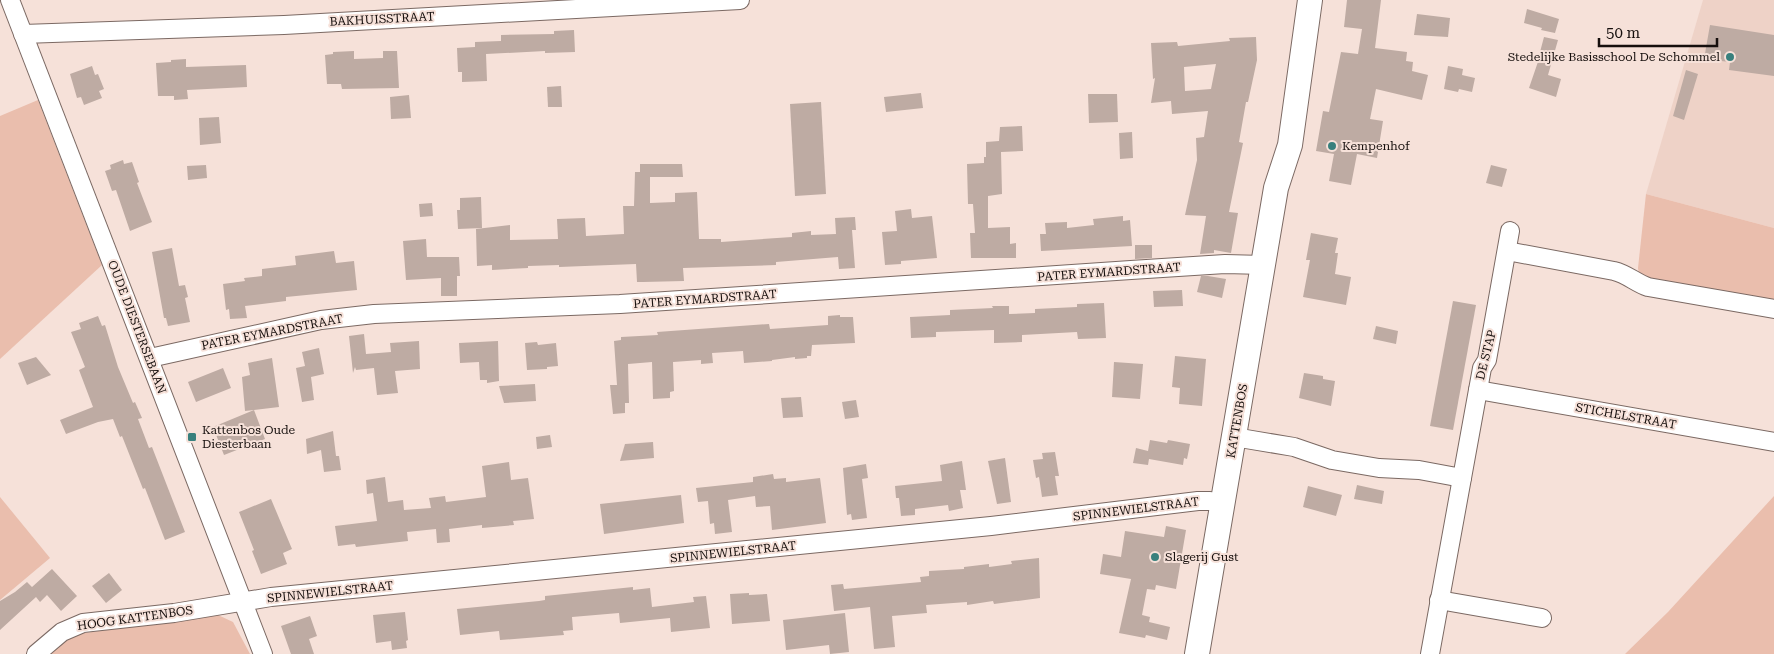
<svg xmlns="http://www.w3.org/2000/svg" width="1774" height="654" viewBox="0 0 1774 654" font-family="'Roboto Serif',serif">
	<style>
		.built { fill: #eed2c7 }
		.green { fill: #eabead }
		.building { fill: #beaba3; fill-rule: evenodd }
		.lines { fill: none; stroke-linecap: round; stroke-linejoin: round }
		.minor-casing { stroke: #7b6963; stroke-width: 20 }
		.secondary-casing { stroke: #7b6963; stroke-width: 26 }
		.minor { stroke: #fff; stroke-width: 18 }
		.secondary { stroke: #fff; stroke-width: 24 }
		.poi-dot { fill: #38807d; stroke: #f6e1d9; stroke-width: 2 }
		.labels { text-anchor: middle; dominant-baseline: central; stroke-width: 4; stroke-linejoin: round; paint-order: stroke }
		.street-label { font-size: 12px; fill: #160f0d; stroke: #f6e1d9 }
		.poi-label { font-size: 12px; fill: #160f0d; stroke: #f6e1d9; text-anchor: start }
	</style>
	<rect width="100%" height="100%" fill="#f6e1d9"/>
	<path class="built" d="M1703,0H1774V228L1646,194Z"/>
	<g class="green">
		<path d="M38,100L102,265L0,359V116Z"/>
		<path d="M1646,194L1774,228V302L1647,281L1639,275L1638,268Z"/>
		<path d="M1774,496V654H1625L1668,612Z"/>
		<path d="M0,497L50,558L0,600Z"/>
		<path d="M218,615L233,622L250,654H51L66,640L84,633Z"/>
	</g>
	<g class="building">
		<path d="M1347,0H1381L1375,48L1407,52L1406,61L1413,62L1412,71L1428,75L1422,100L1376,89L1370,119L1383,121L1377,158L1357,154L1351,185L1329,181L1334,154L1316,151L1323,111L1329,112L1341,52L1358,54L1362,29L1344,27Z"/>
		<path d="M1527,9L1559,19L1555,33L1541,30L1542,28L1524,23Z"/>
		<path d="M1417,14L1450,18L1448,37L1414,35Z"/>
		<path d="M1710,25L1774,35V76L1729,70L1730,62L1704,59Z"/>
		<path d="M574,30L575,52L545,53V51L486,54L487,81L462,82V72H458L457,48L475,47V42L501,41V35L554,34V31Z"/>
		<path d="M1256,37L1257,60L1248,102H1246L1239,142L1243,143L1229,212L1238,213L1231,253L1214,250V253L1200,254L1206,216L1185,215L1197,160L1196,138L1204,137L1208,111L1172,114L1171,101L1151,103L1155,78L1153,79L1151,43L1177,42L1178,46L1230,41L1229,38ZM1216,64L1211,89L1185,91L1184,67Z"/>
		<path d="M1544,37L1558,40L1548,75L1561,79L1556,97L1529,88L1541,53L1540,52Z"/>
		<path d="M354,51V59L383,58V51H397L399,88L342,89L341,84H327L325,55L333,54V52Z"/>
		<path d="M186,59V67L246,65L247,87L187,90L188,99L174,100V96H158L156,63L171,62V60Z"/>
		<path d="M92,66L95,75L98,74L104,89L99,91L102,98L84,105L81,97L77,98L70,74Z"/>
		<path d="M1448,66L1463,69L1462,75L1475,78L1472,92L1459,89L1458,92L1444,89Z"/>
		<path d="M1686,70L1698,74L1684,120L1673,116Z"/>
		<path d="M561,86L562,107H548L547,87Z"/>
		<path d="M921,93L923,108L886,112L884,97Z"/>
		<path d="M1088,94H1117L1118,122L1089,123Z"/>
		<path d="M409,95L411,118L391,119L390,97Z"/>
		<path d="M821,102L826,194L795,196L790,104Z"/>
		<path d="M219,117L221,143L200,145L199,118Z"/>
		<path d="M1022,126L1023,151L1001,152L1002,194L988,196V228L1010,227V244L1016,243V258H971L970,233H975L973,204H968L967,164L984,163V157H986V142L999,141L1000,127Z"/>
		<path d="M1132,132L1133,158L1120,159L1119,133Z"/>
		<path d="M123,160L124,164L132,162L139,182L137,183L152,222L130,231L116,190L112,191L105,171L111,169L110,165Z"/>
		<path d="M640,164H682L683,177H650V203L675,202V193L697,192L699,239H721V242L792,237V233L811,231V235L836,234L835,218L855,217L856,230H852L855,268L839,269L838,257L776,262V265L683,268L684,281L643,282H637L636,264L559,267V265L528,266V268L492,270V265L477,266L476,229L510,225V240L558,239L557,219L585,218L586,236L624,234L623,206H634L635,172H640Z"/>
		<path d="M206,165L207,178L188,180L187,166Z"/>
		<path d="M1491,165L1507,169L1502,187L1486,183Z"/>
		<path d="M481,197L482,228L458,229L457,210H460V198Z"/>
		<path d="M432,203L433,216L420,217L419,204Z"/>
		<path d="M911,209L912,218L932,216L937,258L901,261V264L885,265L882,232L897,231L895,211Z"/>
		<path d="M1123,216V221L1130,220L1132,246L1041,251L1040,234H1046L1045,223L1067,222V228L1094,225L1093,219Z"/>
		<path d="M1311,233L1338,238L1335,253H1338L1335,274L1351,277L1346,305L1303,297L1310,260H1306Z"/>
		<path d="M426,239L427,257H459L460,276H457V296H441V278L406,280L403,241Z"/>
		<path d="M1135,245H1152V258L1135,259Z"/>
		<path d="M172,248L179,286L185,285L188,297L185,298L190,322L168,326L166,318H164L152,252Z"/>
		<path d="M334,251L336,263L354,261L357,290L286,297V301L245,306L247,318L230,319L229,309L226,310L223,284L245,281L244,278L262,276V269L296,265L295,256Z"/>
		<path d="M1201,276H1208L1226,279L1222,298L1197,292Z"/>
		<path d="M1182,290L1183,306L1154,307L1153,291Z"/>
		<path d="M1453,301L1476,305L1453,430L1430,426Z"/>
		<path d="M1104,303L1106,338L1078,339L1077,332L1022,335V342L994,343V330L936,332V337L911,338L910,317L950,315V310L993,308L992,306H1009V314L1035,313V309L1077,307V304Z"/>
		<path d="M840,315V317H853L855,343L812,345L811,356H807V358L795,359V357L772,360V361L744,363L743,351L712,353L713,363L701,364V360L673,362L674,391L670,392V398L653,399L652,362L628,364L629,403H625V413L613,414L610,385H617L614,341L621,340V337L658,335L657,332L769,324L770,329L828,325V316Z"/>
		<path d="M98,316L102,326L105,325L118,367L133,403L135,402L142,418L138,419L149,448L152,447L185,532L165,540L145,488L143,489L122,436L120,437L113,419L98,422L66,434L60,420L93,407L79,370L85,367L71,332L81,329L79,323Z"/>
		<path d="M1376,326L1398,331L1396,344L1373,339Z"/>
		<path d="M364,334L366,354L391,352L390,343L419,341L420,369L395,371L398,393L377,395L374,368L356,370L355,367L353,373L349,336Z"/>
		<path d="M498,341L499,381L487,383V380H480L479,362L460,363L459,343Z"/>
		<path d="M537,342L538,345L556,343L558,366L547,367V369L527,370L525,343Z"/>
		<path d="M319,348L324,374L311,377L314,400L302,402L296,368L305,366L302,352Z"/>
		<path d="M1175,356L1206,359L1202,406L1179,404L1180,388L1172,387Z"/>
		<path d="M36,357L51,375L27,385L18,363Z"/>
		<path d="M272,358L279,407L254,410L265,439L224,455L213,427L254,410L245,411L242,377L250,375L248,363Z"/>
		<path d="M1114,362L1143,364L1140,399L1112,397Z"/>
		<path d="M223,368L231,388L196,402L188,382Z"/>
		<path d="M1304,373L1323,376V379L1335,381L1331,406L1299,398Z"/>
		<path d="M535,384L536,401L504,403L499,386Z"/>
		<path d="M801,397L803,417L783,418L781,398Z"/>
		<path d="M856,400L859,417L845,419L842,402Z"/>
		<path d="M333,431L336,456H339L341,470L324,472L321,450L307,454L306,439Z"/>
		<path d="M550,435L552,447L537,449L536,437Z"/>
		<path d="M1150,440L1167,443L1168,440L1190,444L1187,459L1184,458L1183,465L1149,459L1148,465L1133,463L1136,448L1148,451Z"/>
		<path d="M653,442L654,458L620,461L625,444Z"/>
		<path d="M1055,452L1059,476H1055L1058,495L1042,497L1039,477L1036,478L1033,460L1043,459L1042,453Z"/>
		<path d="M1005,458L1011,502L997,504L988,461Z"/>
		<path d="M962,461L966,490H960L963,508L949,511L948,505L915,509V515L901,516L899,498H896L895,486L942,481L940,465Z"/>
		<path d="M509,462L511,480L528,478L534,519L513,521L514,525L482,528V525L449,529L450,542L437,543L436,529L407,532L408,541L356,547L355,544L338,546L335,526L377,521L373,493L367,494L366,480L385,477L388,502L403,500L404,510L431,508L429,498L445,496L446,502L486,497L482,466Z"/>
		<path d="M866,464L868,478L862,479L867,518L852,520L851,514L847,515L843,468Z"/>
		<path d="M773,474L774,479L786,478V482L820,478L826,523L772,530L770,506L756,507L755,496L728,500L732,532L715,534L714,523L710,524L708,501L698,502L696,488L753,482V477Z"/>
		<path d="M1357,485L1384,491L1382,504L1354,499Z"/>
		<path d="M1308,486L1342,495L1336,516L1303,507Z"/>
		<path d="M681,495L684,523L604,534L600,504Z"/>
		<path d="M271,499L292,549L283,553L287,564L261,574L252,551L254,550L239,512Z"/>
		<path d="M1166,526L1186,530L1176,589L1156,585L1155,590L1147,589L1142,615L1150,617L1149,622L1170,627L1167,640L1146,635L1145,638L1119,633L1131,579L1100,574L1103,554L1121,557L1125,531L1164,537Z"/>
		<path d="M1039,558L1040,598L994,604L993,601L967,605V602L926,605L927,613L892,616L895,647L874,649L870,607L834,611L831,585L843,584L844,589L921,582L920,577L929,576V571L964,569V567L989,564V567L1012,564L1011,561Z"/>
		<path d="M52,569L77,596L61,611L47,595L40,602L36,597L0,630V601L15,592L27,582L32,587Z"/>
		<path d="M109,573L122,590L106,603L92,586Z"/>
		<path d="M633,587V590L650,588L652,607L694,602L693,597L706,596L710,628L671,632L670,618L620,623L619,613L572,617L573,630L563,631L564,635L500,640L499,631L460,635L457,609L539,601L545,600V596Z"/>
		<path d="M749,593V595L767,594L770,621L732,624L730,594Z"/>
		<path d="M405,612L408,640L406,641L407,648L392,650L391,641L376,643L373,615Z"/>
		<path d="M845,613L849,652L830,654L829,645L786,650L783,620Z"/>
		<path d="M310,616L317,636L309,639L314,654H291L281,626Z"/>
	</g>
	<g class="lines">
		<g class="minor-casing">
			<g id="minor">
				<path d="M10,0L263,654"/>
				<path d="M23,34L284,25L740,0"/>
				<path d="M1507,251L1614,271C1627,274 1636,283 1648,287L1774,309"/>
				<path d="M150,358L321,320L374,314L620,304L1131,270L1225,264L1264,265"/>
				<path d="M1478,390L1774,442"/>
				<path d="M1234,437L1294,447L1332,460L1379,468L1419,470L1462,478"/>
				<path d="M1439,600L1542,618"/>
				<path d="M36,654L62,632L83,623L174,613L271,597L991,526L1198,501H1210L1223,504"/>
				<path d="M1430,654L1482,368L1487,360L1510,231"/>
			</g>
		</g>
		<g class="secondary-casing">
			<path id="secondary" d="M1197,654L1276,188L1290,145L1310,0"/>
		</g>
		<use href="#minor" class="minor"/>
		<use href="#secondary" class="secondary"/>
	</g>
	<g class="poi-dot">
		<circle cx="1730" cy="57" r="5"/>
		<circle cx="1332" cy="146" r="5"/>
		<rect x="187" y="432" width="10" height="10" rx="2.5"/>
		<circle cx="1155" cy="557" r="5"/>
	</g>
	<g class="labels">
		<g class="street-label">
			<text transform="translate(382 19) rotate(-3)">BAKHUISSTRAAT</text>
			<text transform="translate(1109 272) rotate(-4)">PATER EYMARDSTRAAT</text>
			<text transform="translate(705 299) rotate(-4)">PATER EYMARDSTRAAT</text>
			<text transform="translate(137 327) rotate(69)">OUDE DIESTERSEBAAN</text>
			<text transform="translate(272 332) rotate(-11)">PATER EYMARDSTRAAT</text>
			<text transform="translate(1486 355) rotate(-76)">DE STAP</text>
			<text transform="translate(1626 416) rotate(10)">STICHELSTRAAT</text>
			<text transform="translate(1237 421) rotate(-80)">KATTENBOS</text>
			<text transform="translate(1136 509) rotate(-7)">SPINNEWIELSTRAAT</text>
			<text transform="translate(733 552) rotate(-6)">SPINNEWIELSTRAAT</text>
			<text transform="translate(330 592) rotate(-6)">SPINNEWIELSTRAAT</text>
			<text transform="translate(135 618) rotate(-8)">HOOG KATTENBOS</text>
		</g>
		<g class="poi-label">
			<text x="1720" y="57" text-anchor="end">Stedelijke Basisschool De Schommel</text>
			<text x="1342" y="146">Kempenhof</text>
			<text x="202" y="430">Kattenbos Oude<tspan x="202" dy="14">Diesterbaan</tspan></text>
			<text x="1165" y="557">Slagerij Gust</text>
		</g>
	</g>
	<path d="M1599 38v8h118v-8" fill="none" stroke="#160f0d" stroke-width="2.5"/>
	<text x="1606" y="38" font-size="15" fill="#160f0d" stroke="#f6e1d9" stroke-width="4" paint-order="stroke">50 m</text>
</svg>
